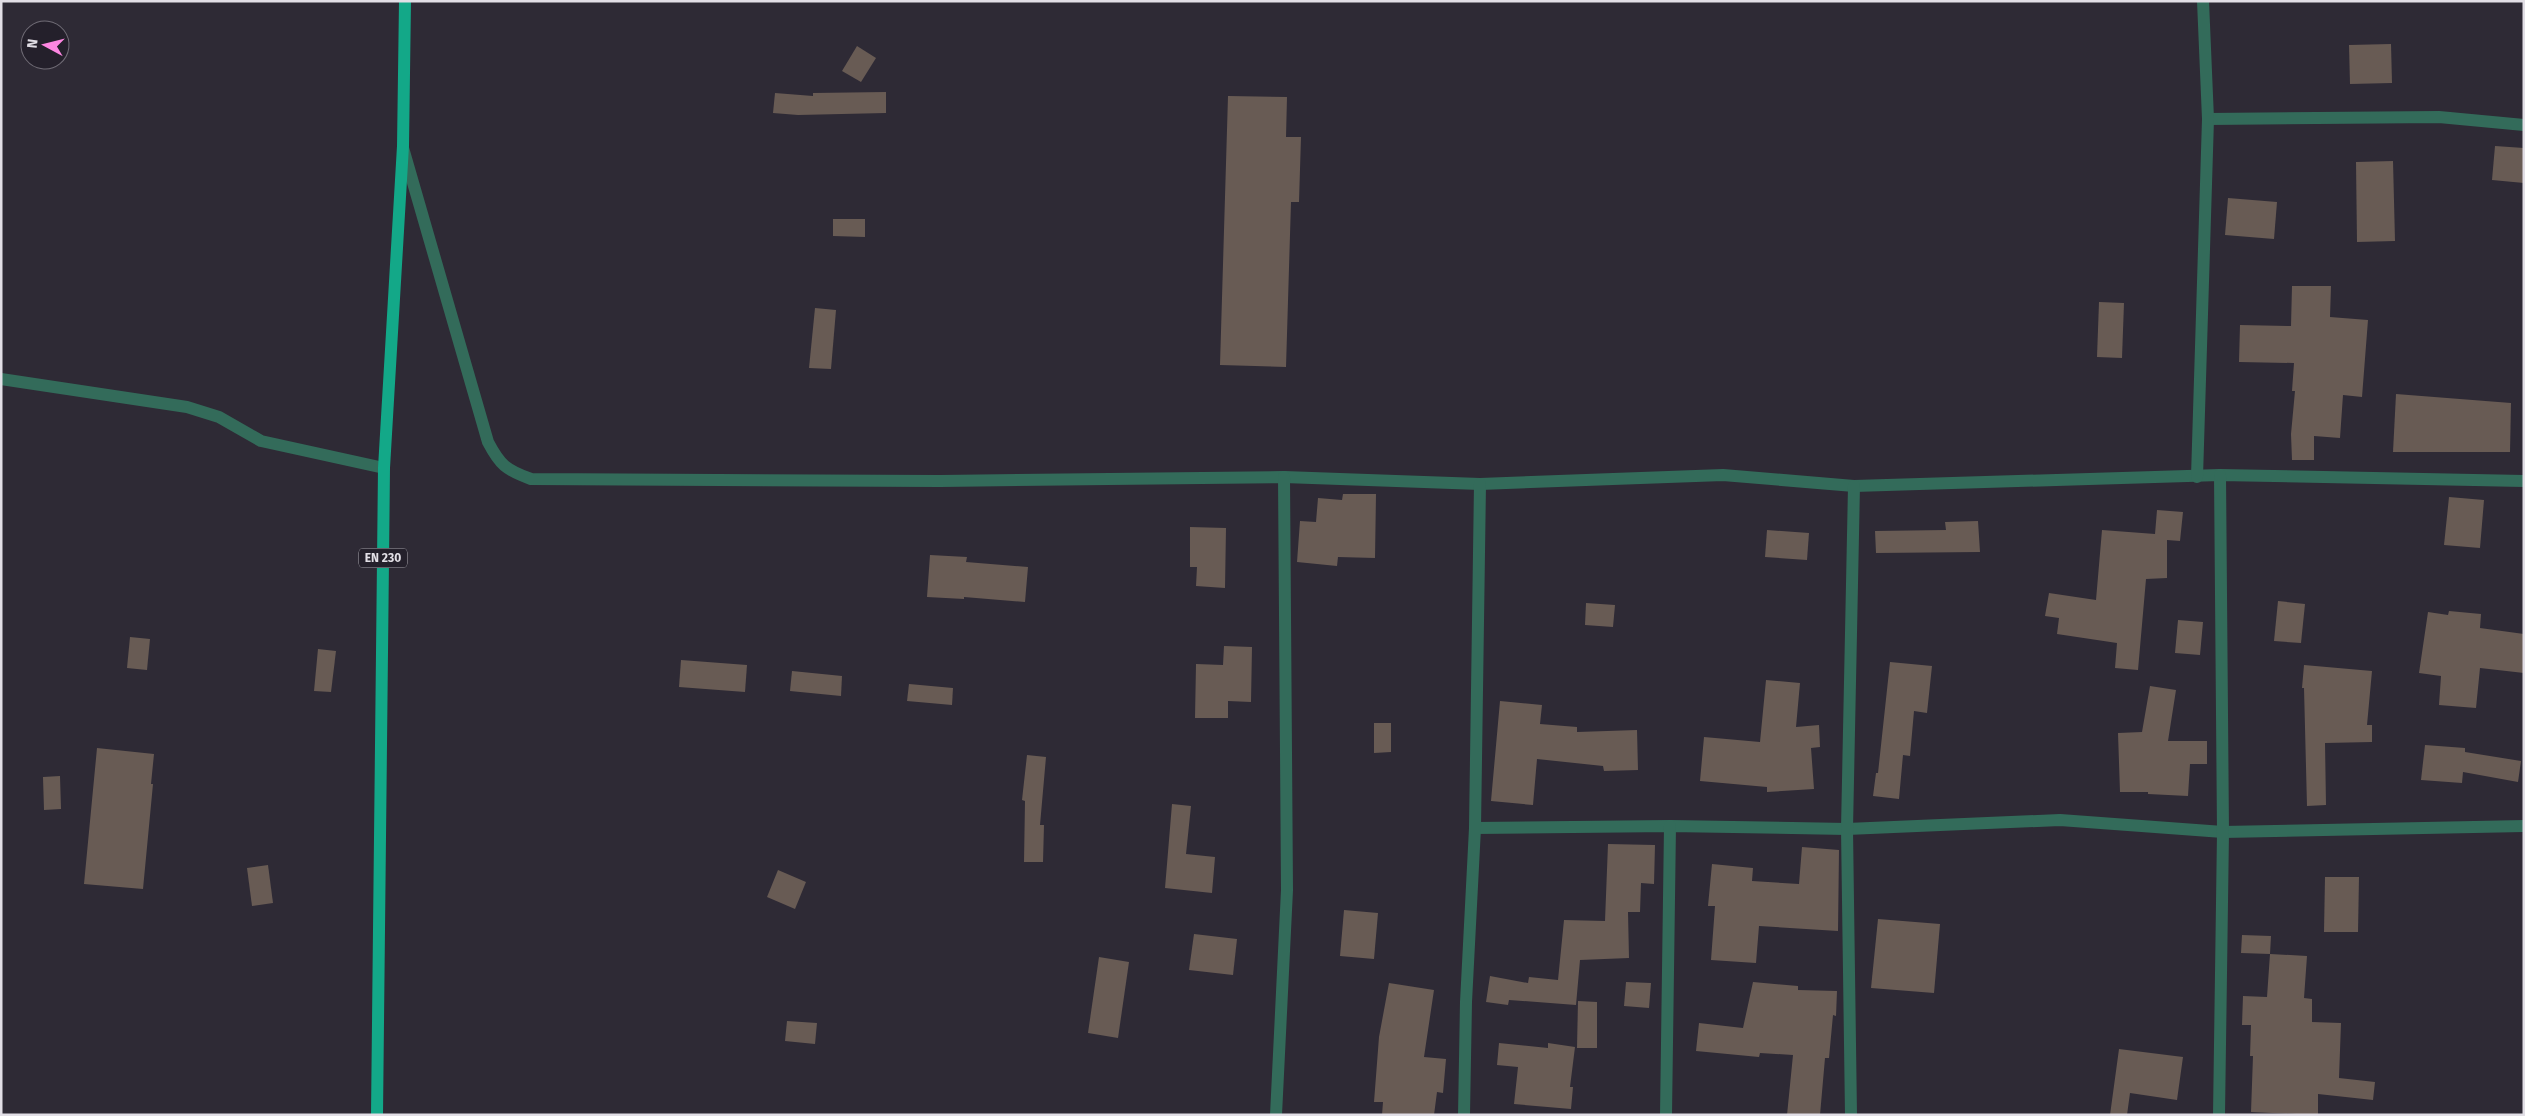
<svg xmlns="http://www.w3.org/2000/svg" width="2525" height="1116" viewBox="0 0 2525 1116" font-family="'Fira Sans',sans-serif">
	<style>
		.building { fill: #685b54 }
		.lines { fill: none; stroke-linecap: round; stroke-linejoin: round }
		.minor { stroke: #336b5a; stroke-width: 12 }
		.major { stroke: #13a888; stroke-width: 12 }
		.labels { text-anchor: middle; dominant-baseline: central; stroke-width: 4.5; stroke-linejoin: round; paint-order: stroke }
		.shield { fill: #24202b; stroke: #a9a6ae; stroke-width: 1 }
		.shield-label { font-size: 12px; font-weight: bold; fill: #e2dfe6 }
	</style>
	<rect width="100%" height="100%" fill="#2e2a35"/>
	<g class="building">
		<path d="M2391,44L2392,83L2350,84L2349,45Z"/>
		<path d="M857,46L876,58L861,82L842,71Z"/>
		<path d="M886,92V113L798,115L773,113L775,93L813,96V93Z"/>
		<path d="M1228,96L1287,97L1286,137H1301L1299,202H1291L1286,367L1220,365Z"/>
		<path d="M2495,146L2524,148V183L2492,180Z"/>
		<path d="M2393,161L2395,241L2357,242L2356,162Z"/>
		<path d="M2228,198L2277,202L2274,239L2225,235Z"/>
		<path d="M833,219H865V237L833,236Z"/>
		<path d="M2292,286H2331L2330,317L2368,320L2362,397L2343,395L2340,438L2314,436V460H2292L2291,434L2295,391H2292L2294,363L2239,362L2240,325L2291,326Z"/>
		<path d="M2099,302L2124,303L2122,358L2097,357Z"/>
		<path d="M815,308L836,310L831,369L809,368Z"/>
		<path d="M2396,394L2511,403L2510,452H2393Z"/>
		<path d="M1343,494H1376L1375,558L1338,557L1337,566L1297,562L1300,521L1316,522L1318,498L1342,500Z"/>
		<path d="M2449,497L2484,500L2480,548L2444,545Z"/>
		<path d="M2157,510L2183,512L2180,541L2167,540V578L2146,579L2138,670L2115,668L2117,643L2057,634L2059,618L2045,616L2049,593L2096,600L2102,530L2155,534Z"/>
		<path d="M1978,521L1980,552L1876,553L1875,531L1946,530L1945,522Z"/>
		<path d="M1190,527L1226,528L1225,588L1196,586L1197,567H1190Z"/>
		<path d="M1767,530L1809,533L1807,560L1765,557Z"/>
		<path d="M930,555L967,557L966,562L1028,567L1025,602L964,597V599L927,597Z"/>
		<path d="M2278,601L2305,604L2301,643L2274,641Z"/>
		<path d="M1586,603L1615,605L1613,627L1585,625Z"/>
		<path d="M2449,611L2481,614L2480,628L2524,634V673L2480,668L2476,708L2439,705L2441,676L2419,673L2428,612L2448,615Z"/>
		<path d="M2178,620L2203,622L2200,655L2175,653Z"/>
		<path d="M130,637L150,639L147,670L127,668Z"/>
		<path d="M1224,646L1252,647L1251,702L1228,701V718H1195L1196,664L1223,665Z"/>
		<path d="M318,649L336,651L331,692L314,691Z"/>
		<path d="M681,660L747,665L745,692L679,687Z"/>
		<path d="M1890,662L1932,666L1927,713L1914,711L1910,756L1903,755L1899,799L1873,796L1876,773H1878Z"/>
		<path d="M2304,665L2372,671L2367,725H2372V742L2325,743L2326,805L2307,806L2304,688H2302Z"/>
		<path d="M792,671L842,676L841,696L790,691Z"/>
		<path d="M1766,680L1800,683L1796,727L1819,725L1820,747L1811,748L1814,789L1767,792V787L1700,781L1704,737L1760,742Z"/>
		<path d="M909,684L953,688L952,705L907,701Z"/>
		<path d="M2150,686L2176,690L2168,741H2207V764H2190L2188,796L2148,794V792H2120L2118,733L2142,732Z"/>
		<path d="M1500,701L1542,705L1540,724L1577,727V732L1637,730L1638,770L1604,771L1603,766L1537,759L1533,805L1491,801Z"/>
		<path d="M1374,723H1391V752L1374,753Z"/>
		<path d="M2425,745L2465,748V752L2521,761L2518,782L2463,772L2462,783L2421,780Z"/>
		<path d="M97,748L154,754L151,784H153L143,889L84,884Z"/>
		<path d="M1027,755L1046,757L1040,825H1044L1043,862H1024L1025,801L1022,800Z"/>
		<path d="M60,776L61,809L44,810L43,777Z"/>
		<path d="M1172,804L1191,806L1186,854L1215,857L1212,893L1165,888Z"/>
		<path d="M1608,844L1655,845L1654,884L1641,883L1640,912H1628L1629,958L1580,960L1576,1005L1509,1000L1508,1005L1486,1002L1490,976L1528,983L1529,977L1558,980L1564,920L1605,921Z"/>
		<path d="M1802,847L1839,850L1838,931L1759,926L1756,963L1711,960L1715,906H1708L1712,864L1753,868L1752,881L1799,884Z"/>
		<path d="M268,865L273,903L252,906L247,868Z"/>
		<path d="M778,870L806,882L795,909L767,897Z"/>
		<path d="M2325,877H2359L2358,932H2324Z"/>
		<path d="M1344,910L1378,913L1374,959L1340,956Z"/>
		<path d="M1878,919L1940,924L1934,993L1871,988Z"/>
		<path d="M1194,934L1237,939L1233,975L1189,970Z"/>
		<path d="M2242,935L2271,936L2270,954L2307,956L2304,998L2312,999V1022L2341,1023L2339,1078L2375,1082L2373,1100L2318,1094V1115L2251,1112L2253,1056H2250L2251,1025H2242L2243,996L2267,997L2270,954L2241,953Z"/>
		<path d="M1099,957L1129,962L1118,1038L1088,1033Z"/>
		<path d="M1626,982L1651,983L1649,1008L1624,1006Z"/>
		<path d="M1753,982L1798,986V990L1837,991L1836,1016L1833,1015L1829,1058H1825L1820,1115H1787L1793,1055L1760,1053L1759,1057L1696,1051L1699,1023L1743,1028Z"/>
		<path d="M1389,983L1434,990L1424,1057L1446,1059L1443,1093L1437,1092L1434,1115H1382L1383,1102H1374L1379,1037Z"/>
		<path d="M1578,1001L1597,1002V1048H1577Z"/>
		<path d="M787,1021L817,1023L815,1044L785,1041Z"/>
		<path d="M1499,1043L1548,1048V1043L1575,1047L1570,1087H1573L1571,1109L1514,1104L1518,1067L1497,1065Z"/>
		<path d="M2119,1049L2183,1057L2177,1100L2130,1093L2127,1115H2110Z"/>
	</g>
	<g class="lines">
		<g class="minor">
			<path d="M2208,119L2439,117L2524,125"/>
			<path d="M403,148L488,442C500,465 506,470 531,479L940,481L1284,477L1480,484L1723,475L1854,486L2220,475L2524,481"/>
			<path d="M1,379L187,407L219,417L261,441L384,468"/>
			<path d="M2197,477L2208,119L2203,1"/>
			<path d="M1475,828L1670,826L1847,829L2060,820L2223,832L2524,826"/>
			<path d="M1276,1115L1287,890L1284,477"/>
			<path d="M1464,1115L1466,1002L1475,828L1480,484"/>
			<path d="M1666,1115L1670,826"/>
			<path d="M1851,1115L1847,829L1854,486"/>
			<path d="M2219,1115L2223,832L2220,475"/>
		</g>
		<path class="major" d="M377,1115L384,468L403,146L405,1"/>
	</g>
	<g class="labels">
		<rect class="shield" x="359" y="548.5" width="48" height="19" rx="4"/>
		<g class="shield-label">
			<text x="383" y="558">EN 230</text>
		</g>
	</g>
	<rect width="2525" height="1116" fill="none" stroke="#e2dfe6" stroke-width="5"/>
	<g transform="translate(45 45) rotate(277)"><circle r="24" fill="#24202b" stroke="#706c76"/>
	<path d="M0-4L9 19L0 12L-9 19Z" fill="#fd86e1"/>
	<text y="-8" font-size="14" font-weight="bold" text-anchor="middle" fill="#e2dfe6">N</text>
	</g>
</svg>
